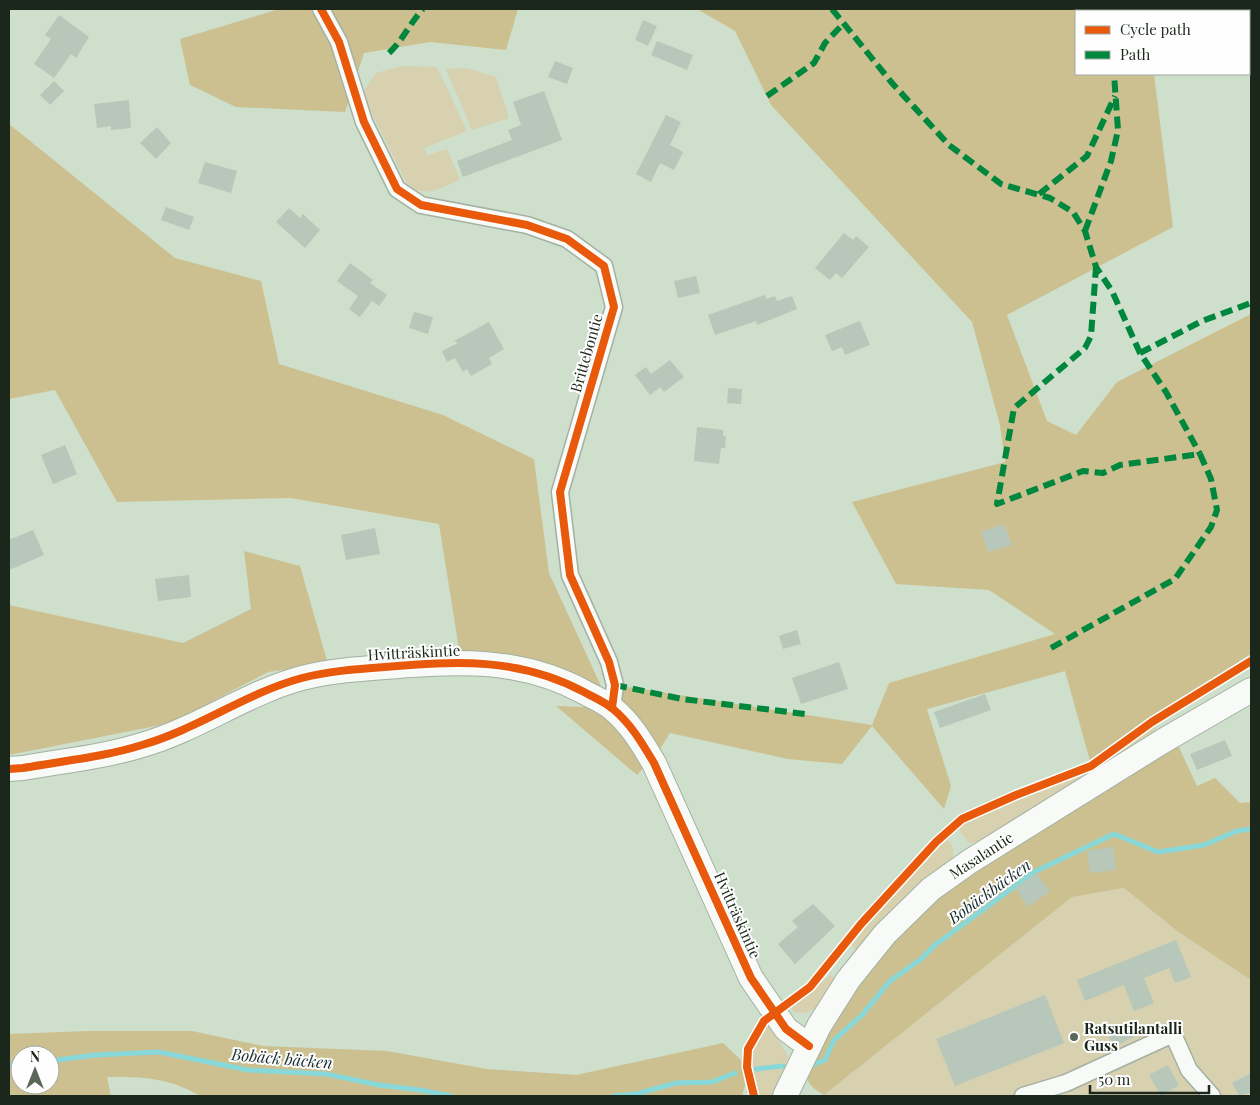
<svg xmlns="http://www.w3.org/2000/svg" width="1260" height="1105" viewBox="0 0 1260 1105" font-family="'Playfair Display',serif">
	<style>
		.green { fill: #d7d1af }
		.forest { fill: #ccc090; fill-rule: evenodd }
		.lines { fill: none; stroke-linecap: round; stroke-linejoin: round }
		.stream { stroke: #89d8d9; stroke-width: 5 }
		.building { fill: #b7c7ba }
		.street-casing { stroke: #a3b1a2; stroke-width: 19 }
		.secondary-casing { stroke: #a3b1a2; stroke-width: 26 }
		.street { stroke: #f8faf7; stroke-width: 16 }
		.secondary { stroke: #f8faf7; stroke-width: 24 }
		.quiet { stroke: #00873e; stroke-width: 6; stroke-dasharray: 12 6; stroke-linecap: butt }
		.cycleway-casing { stroke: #fefefe; stroke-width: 11 }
		.cycleway { stroke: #e8590c; stroke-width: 8 }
		.poi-dot { fill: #5a6758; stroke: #fefefe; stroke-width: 2 }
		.labels { text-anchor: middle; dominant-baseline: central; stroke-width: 4; stroke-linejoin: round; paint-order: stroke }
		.street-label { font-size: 15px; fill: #1b271a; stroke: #fefefe }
		.poi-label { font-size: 15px; font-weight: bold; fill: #1b271a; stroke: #fefefe; text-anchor: start }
		.water-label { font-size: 16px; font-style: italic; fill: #192d2e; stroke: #fefefe }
	</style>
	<rect width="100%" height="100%" fill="#cedfcc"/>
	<g class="green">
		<path d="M402,66L437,67L467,131L424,148L427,155L447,149L460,180C441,188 425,199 407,184L362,94L376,73Z"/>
		<path d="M467,68L496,77L509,118L472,130L446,69Z"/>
		<path d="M1152,726L1157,728L1136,748L983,842L969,843L959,830L963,822L1011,800L1096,767L1132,738Z"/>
		<path d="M943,839C953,840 954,850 953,858L936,871L857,951L852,946L875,914Z"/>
		<path d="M1124,888L1177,931L1251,980V1096L824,1095L1072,897Z"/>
		<path d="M831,975L835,979C825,996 816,1020 792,1011L791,1005Z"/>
		<path d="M770,1025L788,1057L776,1095L761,1096C751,1079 746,1033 770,1025Z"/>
	</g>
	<g class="forest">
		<path d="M279,9H518L506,50L430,42L364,53L345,112L236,107L190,85L180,39Z"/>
		<path d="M697,9H1145L1146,11H1076V74H1154L1173,227L1007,315L1047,421L1076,435L1117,382L1251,314V654L1145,721L1090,761L1065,671L927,709L951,786L944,809L872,726L842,764L788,759L670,733L659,751L637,775L556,706L612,708L615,685L872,725L889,683L1055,634L989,590L896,584L852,502L1005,462L1000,425L972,322L771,105L735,31Z"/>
		<path d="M9,124L175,258L261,281L279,364L443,415L534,459L549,573L601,686L552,668L460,655L439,524L291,498L117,502L55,390L9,399Z"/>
		<path d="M244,551L300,566L328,664L268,672L171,723L9,755V605L183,643L251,609Z"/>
		<path d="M1178,745L1197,786L1215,778L1240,803L1251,802V980L1177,931L1124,888L1072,897L824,1095C813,1088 807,1085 806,1071L831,1022L872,963L932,898Z"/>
		<path d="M89,1031H192L263,1046L387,1051L487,1069L576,1075L723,1043L741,1060L745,1085L742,1096H200C168,1077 143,1077 107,1077L111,1096H9V1034ZM20,1055H50V1085H20Z"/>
	</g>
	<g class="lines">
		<g class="stream">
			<path d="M50,1061L95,1055L159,1052L248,1070L326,1074L379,1085L420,1090L451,1096"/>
			<path d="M9,1065L20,1064"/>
			<path d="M812,1065L825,1060L834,1040L862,1015L890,981L921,959L935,945L1034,872L1114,834L1158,852L1204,845L1237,831L1251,829"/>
			<path d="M756,1069L783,1066"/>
			<path d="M613,1096L636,1094L676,1083L712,1082L735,1073"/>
		</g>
	</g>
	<g class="building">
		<path d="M59,15L89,37L76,58L71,54L54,78L34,64L51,39L45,35Z"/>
		<path d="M643,20L657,26L648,46L635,40Z"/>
		<path d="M657,41L693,55L687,70L651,55Z"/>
		<path d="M555,61L573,68L567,84L548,77Z"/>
		<path d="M54,81L64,91L50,105L40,95Z"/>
		<path d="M544,91L562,140L463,177L457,161L512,140L508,130L521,125L513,102Z"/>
		<path d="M129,100L131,128L111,130V126L97,128L94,104Z"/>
		<path d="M666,115L681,122L670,145L683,152L674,170L660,163L651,182L636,174Z"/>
		<path d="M157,127L171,143L156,159L140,143Z"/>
		<path d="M205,162L237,171L231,193L198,183Z"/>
		<path d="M166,207L194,217L189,230L161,220Z"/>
		<path d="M289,208L300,218L303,214L320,230L305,248L276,222Z"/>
		<path d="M844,233L853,240L856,236L869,247L842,278L836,273L830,280L815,268Z"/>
		<path d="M350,263L373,280L370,283L387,295L379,306L372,301L360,317L349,309L358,296L337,281Z"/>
		<path d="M696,276L700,293L678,298L674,281Z"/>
		<path d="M765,295L766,299L775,296L777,301L792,296L797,309L757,325L756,321L715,335L708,315Z"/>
		<path d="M414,312L433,317L428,334L409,328Z"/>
		<path d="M860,321L870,345L845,355L842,347L832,351L825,335Z"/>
		<path d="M489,322L504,349L489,358L492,364L471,376L467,369L463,372L455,358L447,362L442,351L458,343L454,341Z"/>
		<path d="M670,360L684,377L664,392L660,387L650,395L635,375L646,367L651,374Z"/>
		<path d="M728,388L742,389L741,404L727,403Z"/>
		<path d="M697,427L723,430V436H726L725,448H721L719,464L694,461Z"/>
		<path d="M65,445L77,474L53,484L41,455Z"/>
		<path d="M1004,524L1012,545L988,552L981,532Z"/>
		<path d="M375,528L380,554L346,560L341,535Z"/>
		<path d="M33,530L44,555L9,570V540Z"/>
		<path d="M189,575L191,597L158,601L155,579Z"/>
		<path d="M797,630L801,644L783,649L779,636Z"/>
		<path d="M839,662L848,689L801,704L792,678Z"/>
		<path d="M985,694L991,710L940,728L934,712Z"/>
		<path d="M1225,740L1232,756L1197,770L1190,754Z"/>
		<path d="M1113,847L1116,870L1090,873L1087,851Z"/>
		<path d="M1036,873L1050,891L1028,907L1015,888Z"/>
		<path d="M813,904L835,926L795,964L778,944L798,927L792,921Z"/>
		<path d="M1176,940L1191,977L1175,983L1169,968L1144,978L1154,1003L1134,1011L1124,985L1085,1001L1077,980Z"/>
		<path d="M1045,995L1064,1043L955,1086L936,1039Z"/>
		<path d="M1126,1022L1134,1037L1114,1047L1106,1032Z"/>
		<path d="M1168,1065L1179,1085L1161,1096L1149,1075Z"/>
		<path d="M1251,1073V1092L1239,1096L1232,1083Z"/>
	</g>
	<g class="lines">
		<g class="street-casing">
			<g id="street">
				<path d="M321,9L339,42L364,122L397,189L421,205L527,225L567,239L604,266L614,307L560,492L570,575L609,662L615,685L612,708"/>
				<path d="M1023,1096L1066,1083L1173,1034L1189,1070L1212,1096"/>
			</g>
		</g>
		<g class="secondary-casing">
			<g id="secondary">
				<path d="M9,769L23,768C62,761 104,757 142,745C198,729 246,693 302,678C329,671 357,669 385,667C455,661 519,657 584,692C593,697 605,702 613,709C631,724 642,743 654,763L751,978L786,1029L809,1046"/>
				<path d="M785,1096L819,1026L848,980L885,934L931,889L969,862L1163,741L1251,690"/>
			</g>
		</g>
		<use href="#street" class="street"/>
		<use href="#secondary" class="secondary"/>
		<g class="quiet">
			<path d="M832,9L892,83L949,145L1001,184L1050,198L1073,212L1085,231L1096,267L1112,291L1140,353L1166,392L1200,454"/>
			<path d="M1094,9L1095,11"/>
			<path d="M389,53C403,40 410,23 423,9"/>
			<path d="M767,96L814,63L825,43L844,23"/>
			<path d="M1039,194L1087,156L1115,96"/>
			<path d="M1085,231L1111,161L1118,130L1114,74"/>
			<path d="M1140,353L1202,321L1251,303"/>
			<path d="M1051,648L1175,579L1211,527L1217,510L1211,479L1200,454L1120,465L1103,473L1083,471L997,504L1014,408L1085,348L1091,336L1096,267"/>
			<path d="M615,685L682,699L805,714"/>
		</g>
		<g class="cycleway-casing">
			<g id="cycleway">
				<path d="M321,9L339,42L364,122L397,189L421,205L527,225L567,239L604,266L614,307L560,492L570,575L609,662L615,685L612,708"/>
				<path d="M9,769L23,768C62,761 104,757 142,745C198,729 246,693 302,678C329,671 357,669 385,667C455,661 519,657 584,692C593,697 605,702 613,709C631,724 642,743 654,763L751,978L786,1029L809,1046"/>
				<path d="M754,1096L747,1067L748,1049L764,1021L810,987L861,924L936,842L962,819L1016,795L1091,766L1152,722L1251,661"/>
			</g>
		</g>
		<use href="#cycleway" class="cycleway"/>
	</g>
	<circle class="poi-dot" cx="1074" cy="1037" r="5"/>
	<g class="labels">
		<g class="street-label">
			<text transform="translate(586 353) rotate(-74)">Brittebontie</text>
			<text transform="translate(414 652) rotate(-3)">Hvitträskintie</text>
			<text transform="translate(981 855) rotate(-33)">Masalantie</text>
			<text transform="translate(738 915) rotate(66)">Hvitträskintie</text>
		</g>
		<g class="poi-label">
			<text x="1084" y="1028">Ratsutilantalli<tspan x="1084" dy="17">Guss</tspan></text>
		</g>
		<g class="water-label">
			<text transform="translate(989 891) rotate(-36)">Bobäckbäcken</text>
			<text transform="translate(282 1058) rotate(5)">Bobäck bäcken</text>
		</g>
	</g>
	<rect width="1260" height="1105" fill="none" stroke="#1b271a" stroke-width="20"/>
	<rect x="1075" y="10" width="175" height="65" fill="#fefefe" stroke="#a3a8a3"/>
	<rect x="1085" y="26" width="25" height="8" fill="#e8590c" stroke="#a3a8a3"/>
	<text x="1120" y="35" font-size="15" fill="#1b271a">Cycle path</text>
	<rect x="1085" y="51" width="25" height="8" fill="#00873e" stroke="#a3a8a3"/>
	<text x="1120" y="60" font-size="15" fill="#1b271a">Path</text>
	<g transform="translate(35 1070)"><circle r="24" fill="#fefefe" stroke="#a3a8a3"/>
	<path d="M0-4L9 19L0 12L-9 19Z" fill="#5a6758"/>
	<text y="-8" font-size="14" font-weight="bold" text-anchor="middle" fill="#1b271a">N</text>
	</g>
	<path d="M1090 1085v8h119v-8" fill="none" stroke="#1b271a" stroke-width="2.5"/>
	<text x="1098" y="1085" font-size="15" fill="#1b271a" stroke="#fefefe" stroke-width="4" paint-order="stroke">50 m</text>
</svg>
